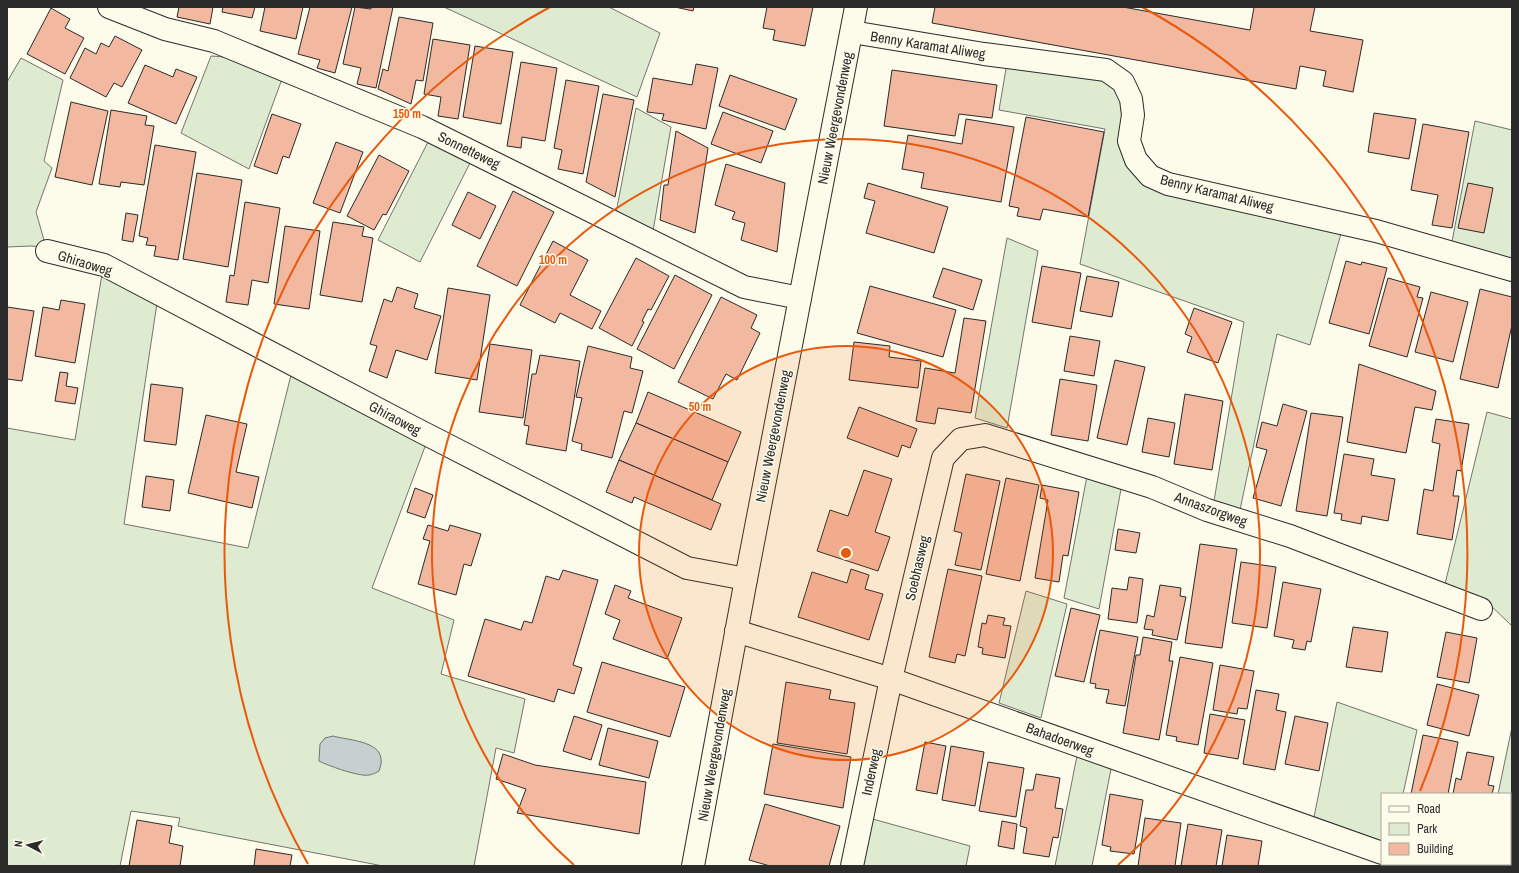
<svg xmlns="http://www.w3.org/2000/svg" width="1519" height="873" viewBox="0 0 1519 873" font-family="'Archivo Narrow',sans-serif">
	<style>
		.green { fill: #deebd1; stroke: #74746e }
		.water { fill: #c7d0d0; stroke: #74746e }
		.building { fill: #f2b8a0; stroke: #2b2b2b }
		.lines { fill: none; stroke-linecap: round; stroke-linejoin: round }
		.minor-casing { stroke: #2b2b2b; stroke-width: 24 }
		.minor { stroke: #fdfbea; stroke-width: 22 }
		.ring { fill: none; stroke: #e8590c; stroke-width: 2 }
		.labels { text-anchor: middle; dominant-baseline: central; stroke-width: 3; stroke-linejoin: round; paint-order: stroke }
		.street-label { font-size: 14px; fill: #2b2b2b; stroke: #fdfbea }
		.centre { fill: #e8590c; stroke: #fdfbea; stroke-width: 2 }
		.ring-label { font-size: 12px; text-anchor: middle; font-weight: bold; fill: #e8590c; stroke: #fdfbea; stroke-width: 3; stroke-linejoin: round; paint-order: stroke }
	</style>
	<rect width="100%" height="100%" fill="#fdfbea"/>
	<g class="green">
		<path d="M444,7H609L660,33L637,97Z"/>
		<path d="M211,56C236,56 260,70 282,79L249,169L181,133Z"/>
		<path d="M21,58L63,80L44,161L52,168L36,212L46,247L30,246L7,247V82Z"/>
		<path d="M1007,63L1105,76L1122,91L1130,166L1342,230L1310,345L1277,334L1240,510L1214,501L1244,322L1080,264L1105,129L999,110Z"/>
		<path d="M636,108L671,127L653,231L616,213Z"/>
		<path d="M1475,121L1512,130V263L1451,247Z"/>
		<path d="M429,140L471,161L420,262L378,240Z"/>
		<path d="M1007,238L1038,251L1007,428L975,418Z"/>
		<path d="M102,274L157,303L124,524L248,548L292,371L426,444L372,588L454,620L441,674L525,699L514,753L496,748L474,866H383L191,829L178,826L180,818L131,811L120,866H7V428L75,440Z"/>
		<path d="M1487,412L1512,419V626L1486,601L1445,584Z"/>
		<path d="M1087,476L1121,489L1099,609L1064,598Z"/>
		<path d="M1026,591L1067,604L1041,718L999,703Z"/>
		<path d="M1337,702L1417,730L1403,794H1382V841L1314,817Z"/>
		<path d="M1512,727V866H1483V864H1510V794H1498Z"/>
		<path d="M1077,756L1111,769L1092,866H1055Z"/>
		<path d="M869,818L970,846L966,866H861Z"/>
	</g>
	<path class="water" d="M333,736C347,740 380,741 381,759C382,763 380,767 379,771C374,774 369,776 363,775C352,774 329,766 319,761L320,744L325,738Z"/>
	<g class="building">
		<path d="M179,7H213L210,24L177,17Z"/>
		<path d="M223,7H255L252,18L222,12Z"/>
		<path d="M265,7H303L296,39L260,31Z"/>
		<path d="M310,7H352L335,73L317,68L320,60L298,54Z"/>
		<path d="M355,7L371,9V7H393L376,88L357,84L361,68L343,64Z"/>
		<path d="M675,7H694L693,11Z"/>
		<path d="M767,7H813L805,46L773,40L775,30L763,28Z"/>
		<path d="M935,7H1123L1250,30L1254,7H1315L1310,31L1363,40L1353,92L1323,86L1326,71L1300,66L1296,89L932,23Z"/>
		<path d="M51,8L70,19L65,28L84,38L65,74L27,54Z"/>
		<path d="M399,17L433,23L423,81L416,80L411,104L378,89L383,69L388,71Z"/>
		<path d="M115,36L142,50L122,87L114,83L106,97L70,78L85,48L96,54L101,43L109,47Z"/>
		<path d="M433,39L470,45L458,119L438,116L441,97L424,94Z"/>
		<path d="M475,46L513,52L501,124L463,117Z"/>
		<path d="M521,62L557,68L545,141L522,137L521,148L507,146Z"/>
		<path d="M696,64L718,68L706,129L662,120L664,114L647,112L653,78L692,85Z"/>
		<path d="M145,65L173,77L176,69L197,77L176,124L128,103Z"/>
		<path d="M892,70L997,85L992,118L959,114L955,136L884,126Z"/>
		<path d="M730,75L797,99L785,130L719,106Z"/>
		<path d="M566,80L599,86L583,174L558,169L562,150L554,148Z"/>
		<path d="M603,94L634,100L615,197L586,182Z"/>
		<path d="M71,102L108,111L92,185L55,177Z"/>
		<path d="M111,110L147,116L145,125L154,126L144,185L121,182L120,187L99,184Z"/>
		<path d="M723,112L773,131L761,163L711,144Z"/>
		<path d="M1374,113L1416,119L1409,159L1368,152Z"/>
		<path d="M272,114L301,124L289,158L283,156L277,174L254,166Z"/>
		<path d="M1026,117L1104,132L1088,217L1043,209L1040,220L1017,216L1019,208L1009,206Z"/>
		<path d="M966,119L1014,127L1001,202L921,188L924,173L902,169L908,135L962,144Z"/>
		<path d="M1423,124L1469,132L1452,228L1432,225L1438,195L1411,190Z"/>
		<path d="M676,131L708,148L695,233L660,220L664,185H668Z"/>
		<path d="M336,142L363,152L340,213L313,203Z"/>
		<path d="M155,145L196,152L178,260L154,256L156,246L146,245L148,238L139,236Z"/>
		<path d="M379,155L409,171L386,215L383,214L374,230L347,216Z"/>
		<path d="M726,164L785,183L777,252L741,240L745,223L732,219L735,212L715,205Z"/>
		<path d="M197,173L242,180L228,267L183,259Z"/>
		<path d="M868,183L948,207L934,253L866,233L875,201L864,198Z"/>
		<path d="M1468,183L1493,188L1484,233L1458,228Z"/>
		<path d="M513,191L554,212L517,286L477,266Z"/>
		<path d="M468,192L496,206L480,239L452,225Z"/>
		<path d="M245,202L280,208L268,283L252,280L248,305L226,302L230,275L234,276Z"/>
		<path d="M126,213L138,215L133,242L122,240Z"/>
		<path d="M333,222L364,227L362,236L373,238L362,302L320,295Z"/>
		<path d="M285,226L320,231L309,309L274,304Z"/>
		<path d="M553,241L588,260L570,295L601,311L592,329L560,313L555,323L520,305Z"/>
		<path d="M636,258L669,276L651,310L648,309L642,321L644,322L632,346L599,328Z"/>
		<path d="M1346,261L1361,265L1362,262L1387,268L1369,334L1329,323Z"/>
		<path d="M1042,266L1081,273L1071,329L1032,322Z"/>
		<path d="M943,268L982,280L973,310L933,297Z"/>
		<path d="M675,275L712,295L674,369L637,349Z"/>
		<path d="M1087,276L1119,282L1112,317L1080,311Z"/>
		<path d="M1388,278L1420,287L1417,297L1423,298L1407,357L1369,346Z"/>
		<path d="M870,286L956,310L943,357L857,333Z"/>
		<path d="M397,287L418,294L414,308L441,316L427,360L396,350L387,378L369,371L377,346L370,344L384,299L392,302Z"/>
		<path d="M448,288L490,295L477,380L435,373Z"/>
		<path d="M1480,289L1512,297V325L1498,388L1460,379Z"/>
		<path d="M1431,292L1468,302L1453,362L1415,352Z"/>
		<path d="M721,297L757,315L751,328L760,333L737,380L726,374L713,399L678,382Z"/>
		<path d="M61,300L85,304L75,363L35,356L43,307L59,310Z"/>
		<path d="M7,307L34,311L22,381L7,379Z"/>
		<path d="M1194,308L1232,322L1218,363L1187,352L1192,337L1185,334Z"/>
		<path d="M964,318L986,321L971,413L938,408L935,424L916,421L925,368L955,373Z"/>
		<path d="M1070,336L1100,341L1094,376L1064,371Z"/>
		<path d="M854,342L890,346L889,357L921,361L918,388L849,380Z"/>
		<path d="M490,344L532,350L523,418L479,412Z"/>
		<path d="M588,346L632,357L630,368L643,371L632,413L624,411L612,458L581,450L582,444L572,441L582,398L576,397Z"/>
		<path d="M540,355L580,361L566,451L526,444L529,426L524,425L532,374H536Z"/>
		<path d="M1115,360L1145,367L1127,445L1097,438Z"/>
		<path d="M1359,364L1436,391L1432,410L1415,407L1406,453L1347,442Z"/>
		<path d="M60,372L68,373L66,386L78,388L75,404L55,401Z"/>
		<path d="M1060,379L1097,385L1088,441L1051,435Z"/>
		<path d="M151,384L183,388L176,445L144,441Z"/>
		<path d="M648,392L741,432L728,462L636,423Z"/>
		<path d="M1185,394L1223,401L1212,470L1174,464Z"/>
		<path d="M1283,404L1307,411L1281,506L1253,498L1267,450L1256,447L1262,422L1277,426Z"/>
		<path d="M859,407L917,429L910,448L902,445L898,457L847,438Z"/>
		<path d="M1311,413L1343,417L1327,516L1296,511Z"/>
		<path d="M206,415L247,424L236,472L259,477L252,508L188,493Z"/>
		<path d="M1148,418L1175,423L1169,457L1142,452Z"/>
		<path d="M1436,419L1469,424L1461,471L1457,470L1453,496H1459L1452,540L1417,534L1424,489L1433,491L1440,444L1432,442Z"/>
		<path d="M636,423L728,462L712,500L619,460Z"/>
		<path d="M1344,454L1374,459L1371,475L1395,479L1388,521L1362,516L1361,524L1341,520L1342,514L1334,513Z"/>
		<path d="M619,460L721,504L711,530L634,497L632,503L606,492Z"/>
		<path d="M864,470L892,479L875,532L890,537L878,571L817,551L830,510L848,516Z"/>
		<path d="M966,474L1000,481L981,570L955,565L962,533L954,531Z"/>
		<path d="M146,476L174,480L170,511L142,507Z"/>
		<path d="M1006,478L1039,485L1020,581L986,574Z"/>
		<path d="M1042,485L1079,492L1068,556L1063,555L1059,582L1035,578L1048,500L1040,498Z"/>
		<path d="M415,488L433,495L425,518L407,512Z"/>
		<path d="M428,525L448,531L450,525L481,534L471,566L464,564L456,595L418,584L430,541L423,539Z"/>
		<path d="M1118,529L1140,533L1136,553L1115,550Z"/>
		<path d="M1200,544L1237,549L1222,648L1185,643Z"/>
		<path d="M1241,562L1276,567L1267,628L1232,623Z"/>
		<path d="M851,569L869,575L865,589L883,594L869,640L798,617L812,572L847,583Z"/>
		<path d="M948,569L982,576L965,656L957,654L955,663L929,657Z"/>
		<path d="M563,570L598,580L573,665L582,668L574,694L558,689L554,702L468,676L485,619L521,630L524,621L532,623L546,576L559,580Z"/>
		<path d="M1129,577L1143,579L1137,623L1108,619L1112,588L1127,590Z"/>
		<path d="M1283,582L1321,589L1311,642L1307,641L1305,650L1292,648L1294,640L1274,636Z"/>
		<path d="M615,585L631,591L628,598L682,618L667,659L613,639L620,620L605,614Z"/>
		<path d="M1160,585L1181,588L1180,596L1186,597L1177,640L1152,635L1153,630L1144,629L1147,615L1154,617Z"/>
		<path d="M1071,608L1100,615L1084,682L1055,676Z"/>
		<path d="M988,615L1005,618L1003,625L1011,626L1005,658L982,654L983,648L978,647L982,623L986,624Z"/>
		<path d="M1353,627L1388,632L1382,672L1346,667Z"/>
		<path d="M1100,630L1138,637L1125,706L1106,703L1109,690L1095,688L1096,684L1090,683Z"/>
		<path d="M1446,632L1477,638L1469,683L1437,677Z"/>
		<path d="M1143,637L1172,642L1169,661H1173L1159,740L1123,733L1136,655H1140Z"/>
		<path d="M1180,657L1213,663L1198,745L1176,741L1177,737L1166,735Z"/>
		<path d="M602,662L685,687L670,737L587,712Z"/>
		<path d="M1220,665L1254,671L1247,709L1238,708L1237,714L1213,710Z"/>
		<path d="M786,682L831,690L829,699L855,703L847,754L777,743Z"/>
		<path d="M1437,684L1479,695L1469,736L1427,725Z"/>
		<path d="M1256,690L1279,694L1276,710L1286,712L1275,770L1243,764Z"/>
		<path d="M1210,714L1245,720L1238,759L1204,753Z"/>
		<path d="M574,716L602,725L591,760L563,751Z"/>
		<path d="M1295,716L1328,723L1319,771L1285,764Z"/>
		<path d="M608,728L658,741L649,778L599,765Z"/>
		<path d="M1423,735L1458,742L1448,794H1411Z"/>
		<path d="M925,742L946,746L937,794L916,790Z"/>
		<path d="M773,744L851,757L843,808L764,794Z"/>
		<path d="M951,746L984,752L975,806L942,800Z"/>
		<path d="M1467,752L1494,757L1488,785L1494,786L1492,794H1453L1456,778L1461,780Z"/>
		<path d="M503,754L535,765L646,782L639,834L517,813L526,789L496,779Z"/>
		<path d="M988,762L1024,768L1016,817L979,811Z"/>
		<path d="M1036,774L1060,778L1055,808L1063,809L1058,838L1053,837L1049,857L1023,853L1027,828L1020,826L1026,790H1033Z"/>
		<path d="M1110,794L1143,800L1134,854L1110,851L1111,847L1102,845Z"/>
		<path d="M765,804L840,826L829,866H770L749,860Z"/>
		<path d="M1145,818L1181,823L1175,866H1138Z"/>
		<path d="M137,820L172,826L169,843L183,846L180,866H129Z"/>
		<path d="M1002,821L1017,824L1014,849L998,846Z"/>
		<path d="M1188,824L1222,830L1216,866H1181Z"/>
		<path d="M1227,835L1262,841L1258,866H1222Z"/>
		<path d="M256,849L292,855L290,866H254Z"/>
	</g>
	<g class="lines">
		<g class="minor-casing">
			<g id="minor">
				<path d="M109,7L165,29L214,41L422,127L744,287L800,298"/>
				<path d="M852,32L984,54L1106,70L1123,82L1131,99L1133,115L1129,141L1136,160L1150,176L1168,184L1376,231L1512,270"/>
				<path d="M47,251L104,265L416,429L687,568L746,579"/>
				<path d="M736,631L891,679L1382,853"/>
				<path d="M1414,864L1419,866"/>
				<path d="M693,866L746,579L856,7"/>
				<path d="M852,866L891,679L943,458L961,439L985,435L1152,487L1207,510L1290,536L1481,609"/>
			</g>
		</g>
		<use href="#minor" class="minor"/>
	</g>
	<circle cx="846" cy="553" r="207" fill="#e8590c" fill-opacity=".12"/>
	<g class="ring">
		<circle cx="846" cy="553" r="207"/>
		<path d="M574 865A414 414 0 1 1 1118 865"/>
		<path d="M308 864A621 621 0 0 1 550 7M1142 7A621 621 0 0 1 1420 791"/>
	</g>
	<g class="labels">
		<g class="street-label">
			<text transform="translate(928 45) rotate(9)">Benny Karamat Aliweg</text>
			<text transform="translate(835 118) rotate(-79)">Nieuw Weergevondenweg</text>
			<text transform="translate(469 150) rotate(26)">Sonnetteweg</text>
			<text transform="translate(1217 193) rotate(14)">Benny Karamat Aliweg</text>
			<text transform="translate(85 263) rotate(17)">Ghiraoweg</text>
			<text transform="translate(395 418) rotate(28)">Ghiraoweg</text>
			<text transform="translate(773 436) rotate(-79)">Nieuw Weergevondenweg</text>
			<text transform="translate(1211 509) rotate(20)">Annaszorgweg</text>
			<text transform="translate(917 568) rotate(-77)">Soebhasweg</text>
			<text transform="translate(1060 739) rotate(20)">Bahadoerweg</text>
			<text transform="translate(714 755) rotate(-80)">Nieuw Weergevondenweg</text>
			<text transform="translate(871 772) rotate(-78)">Inderweg</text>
		</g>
	</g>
	<circle cx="846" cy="553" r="6" class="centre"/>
	<g class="ring-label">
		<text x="407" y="118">150 m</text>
		<text x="553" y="264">100 m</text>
		<text x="700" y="411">50 m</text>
	</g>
	<rect width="1519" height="873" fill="none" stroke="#2b2b2b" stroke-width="16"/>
	<rect x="1381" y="793" width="130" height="72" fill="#fdfbea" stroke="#a9a89e"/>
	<rect x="1389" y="806" width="20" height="6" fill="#fdfbea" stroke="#a9a89e"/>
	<text x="1417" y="813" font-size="12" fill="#2b2b2b">Road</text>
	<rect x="1389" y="823" width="20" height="12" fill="#deebd1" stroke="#a9a89e"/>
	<text x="1417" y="833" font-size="12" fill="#2b2b2b">Park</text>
	<rect x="1389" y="843" width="20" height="12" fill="#f2b8a0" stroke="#a9a89e"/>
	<text x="1417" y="853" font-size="12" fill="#2b2b2b">Building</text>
	<g transform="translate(28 845) rotate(277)" stroke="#fdfbea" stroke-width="3" paint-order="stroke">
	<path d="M0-3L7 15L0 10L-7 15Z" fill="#2b2b2b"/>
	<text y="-6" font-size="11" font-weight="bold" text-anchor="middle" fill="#2b2b2b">N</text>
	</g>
</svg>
